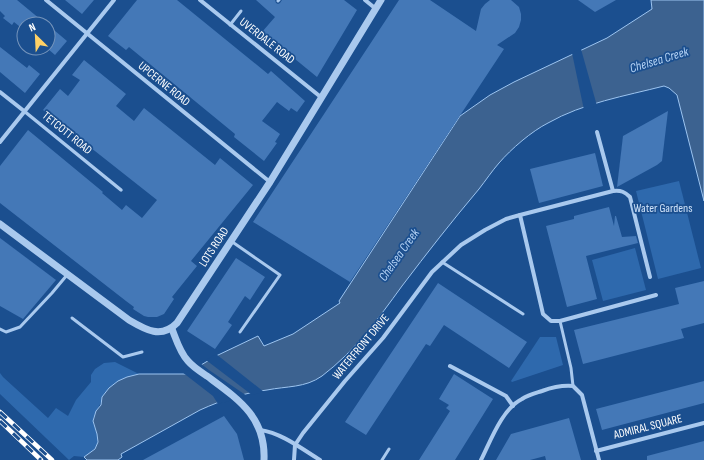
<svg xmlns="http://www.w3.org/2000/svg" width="704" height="460" viewBox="0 0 704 460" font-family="'Sofia Sans Condensed',sans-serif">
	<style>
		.green { fill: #2e69ad }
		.water { fill: #3c6290; stroke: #9cc4f0 }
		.pier { fill: #1b4f8f }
		.building { fill: #4478b7 }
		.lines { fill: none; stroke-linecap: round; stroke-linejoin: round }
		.service { stroke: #a9c9ee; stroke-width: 3 }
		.pedestrian { stroke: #a9c9ee; stroke-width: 3.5 }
		.minor { stroke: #a9c9ee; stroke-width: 4 }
		.tertiary { stroke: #a9c9ee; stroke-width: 7 }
		.rail-casing { stroke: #fff; stroke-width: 4.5 }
		.rail { stroke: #1b4f8f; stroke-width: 3; stroke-dasharray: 9; stroke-linecap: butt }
		.labels { text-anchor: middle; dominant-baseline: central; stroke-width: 3.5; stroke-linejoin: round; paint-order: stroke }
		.street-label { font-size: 12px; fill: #fff; stroke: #1b4f8f }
		.park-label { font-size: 12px; fill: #cfe3fa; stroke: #1b4f8f }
		.water-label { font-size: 13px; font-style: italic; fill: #b5d3f5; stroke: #1b4f8f }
	</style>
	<rect width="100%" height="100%" fill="#1b4f8f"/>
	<g class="green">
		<path d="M679,181L701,268L658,279L636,191Z"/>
		<path d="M635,248L646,290L603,301L592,260Z"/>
		<path d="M540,337H556L563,365L512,382L511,381Z"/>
		<path d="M115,362L139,374L127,377L102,397C101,407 93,413 93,421C93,424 95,428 96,431C101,445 95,450 84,457L74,456L69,460L0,394V373L3,377L48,418L56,408L68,416L76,400L91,382V375L95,369L104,363Z"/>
	</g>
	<path class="water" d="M651,0H704V201L677,95L669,88L664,86C625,96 583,103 548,123C532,131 511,149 499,163C492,171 486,180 479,189C452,221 427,253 402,286C378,319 355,351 322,376C305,388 287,386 267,390C244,393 222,400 200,410L121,454L122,457L118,460H87L84,457L95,449L98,442L97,434L93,421L96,411L101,405L102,397L109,388L118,381L127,377L139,374H186L216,356L258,336L264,346L293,334L340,303L339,301L460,116L490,95L514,82L607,38L652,9Z"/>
	<g class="pier">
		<path d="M581,49L597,106L584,110L572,53Z"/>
		<path d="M216,354L264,392L252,395L206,360Z"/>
		<path d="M200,363L209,370L247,396L218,404L213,396L182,372H185Z"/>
	</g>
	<g class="building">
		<path d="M0,0H17L46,24H24V30L14,22L12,25L3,18L5,16L0,11Z"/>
		<path d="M65,0H94L82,14Z"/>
		<path d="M137,0H177L268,74L271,71L305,101L297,112L291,108L289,111L277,102L262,121L280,134L275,142L277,143L264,161L234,137L235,134L129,47L126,50L108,36Z"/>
		<path d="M256,0H275L276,3L278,4L280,3L282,0H344L357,10L317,77L262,32L275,17Z"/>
		<path d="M399,0H430L476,31L481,9L485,4L490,0H511L519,7L521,14V20L519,27L515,33L497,45L504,49L350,282L253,222Z"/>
		<path d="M578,0H616L595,12Z"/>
		<path d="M48,25L67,41L55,55L48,49Z"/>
		<path d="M0,47L27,68L29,65L40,74L25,93L0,72Z"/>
		<path d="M84,60L126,94L116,106L134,121L144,108L215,165L220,158L253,185L191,261L197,266L172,297L174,299L164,314L157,317H148L144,316L133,309L134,307L126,301L0,203V166L28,130L103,192L102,193L122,210L126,205L142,218L157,200L43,110L60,89L68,96L80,80L72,75Z"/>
		<path d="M668,111L662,161L657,165L617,187L623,136Z"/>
		<path d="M595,153L603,186L539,203L530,169Z"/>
		<path d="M609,207L614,226L615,216H616L622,237L636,236L638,243L586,256L597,299L567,307L546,226L574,219V216Z"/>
		<path d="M0,238L56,280L23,319L0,306Z"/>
		<path d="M236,258L265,277L250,300L245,296L228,322L232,325L215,349L187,331Z"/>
		<path d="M704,281V323L681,329L684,338L583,364L574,330L679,304L675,288Z"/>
		<path d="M438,283L527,342L509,368L444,325L430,346L426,344L366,435L345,422Z"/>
		<path d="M454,374L493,399L455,460H419L450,411L446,408L449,405L439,399Z"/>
		<path d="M704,381V403L602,430L596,409Z"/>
		<path d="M224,416L237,434L244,460H143Z"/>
		<path d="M569,418L581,460H546L545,456L530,460H496L511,434Z"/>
		<path d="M704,441V460H647V456Z"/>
	</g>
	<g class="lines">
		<g class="service">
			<path d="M278,1L279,0"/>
			<path d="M230,25L241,11"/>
			<path d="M231,241L280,275L240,332"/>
			<path d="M442,262L523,314"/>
			<path d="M72,318L123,357L142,352"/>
			<path d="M560,321L571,368L573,386"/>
			<path d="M0,329L6,332L20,327L52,293L67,275"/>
			<path d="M382,460L389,449"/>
		</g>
		<path class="pedestrian" d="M24,111L121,190"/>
		<g class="minor">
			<path d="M46,0L270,182"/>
			<path d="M200,0L322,98"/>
			<path d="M365,0L376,9"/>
			<path d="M0,92L24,111"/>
			<path d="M597,132L613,191"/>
			<path d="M0,142L114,0"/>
			<path d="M520,215L613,191C621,190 625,192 630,197L650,277"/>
			<path d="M450,366L506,396L513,406"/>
			<path d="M260,430C282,433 302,449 320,460"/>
			<path d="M596,451L704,423"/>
			<path d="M294,460L295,445L303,433L345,381L383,338L432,272L461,245L485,230L506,219L520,215L543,314L551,321H560L656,295"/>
			<path d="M481,460C491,440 502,409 522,399C528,395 536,393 542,391C553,387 562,385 573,386L582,395L599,460"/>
		</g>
		<g class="tertiary">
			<path d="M0,224L129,320C146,330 161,339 177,323L270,182L381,0"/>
			<path d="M172,329C176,339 180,353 188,361C193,367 201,372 207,376C238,399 266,417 264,460"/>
		</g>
		<g class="rail-casing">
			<g id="rail">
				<path d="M0,412L52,460"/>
				<path d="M0,421L41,460"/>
			</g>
		</g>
		<use href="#rail" class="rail"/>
	</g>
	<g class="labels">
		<g class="street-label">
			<text transform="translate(267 41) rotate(38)">UVERDALE ROAD</text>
			<text transform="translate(164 84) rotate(39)">UPCERNE ROAD</text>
			<text transform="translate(67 133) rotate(39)">TETCOTT ROAD</text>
			<text transform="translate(214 247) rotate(-57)">LOTS ROAD</text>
			<text transform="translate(361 347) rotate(-50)">WATERFRONT DRIVE</text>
			<text transform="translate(648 427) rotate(-14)">ADMIRAL SQUARE</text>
		</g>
		<g class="park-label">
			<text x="663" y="208">Water Gardens</text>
		</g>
		<g class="water-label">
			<text transform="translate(659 60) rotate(-17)">Chelsea Creek</text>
			<text transform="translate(399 255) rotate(-55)">Chelsea Creek</text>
		</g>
	</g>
	<g transform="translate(36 36) rotate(336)"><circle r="19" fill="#1b4f8f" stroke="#7695bc"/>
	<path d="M0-3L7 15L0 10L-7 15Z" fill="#ffd166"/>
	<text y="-6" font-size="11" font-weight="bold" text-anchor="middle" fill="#ffffff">N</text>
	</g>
</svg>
